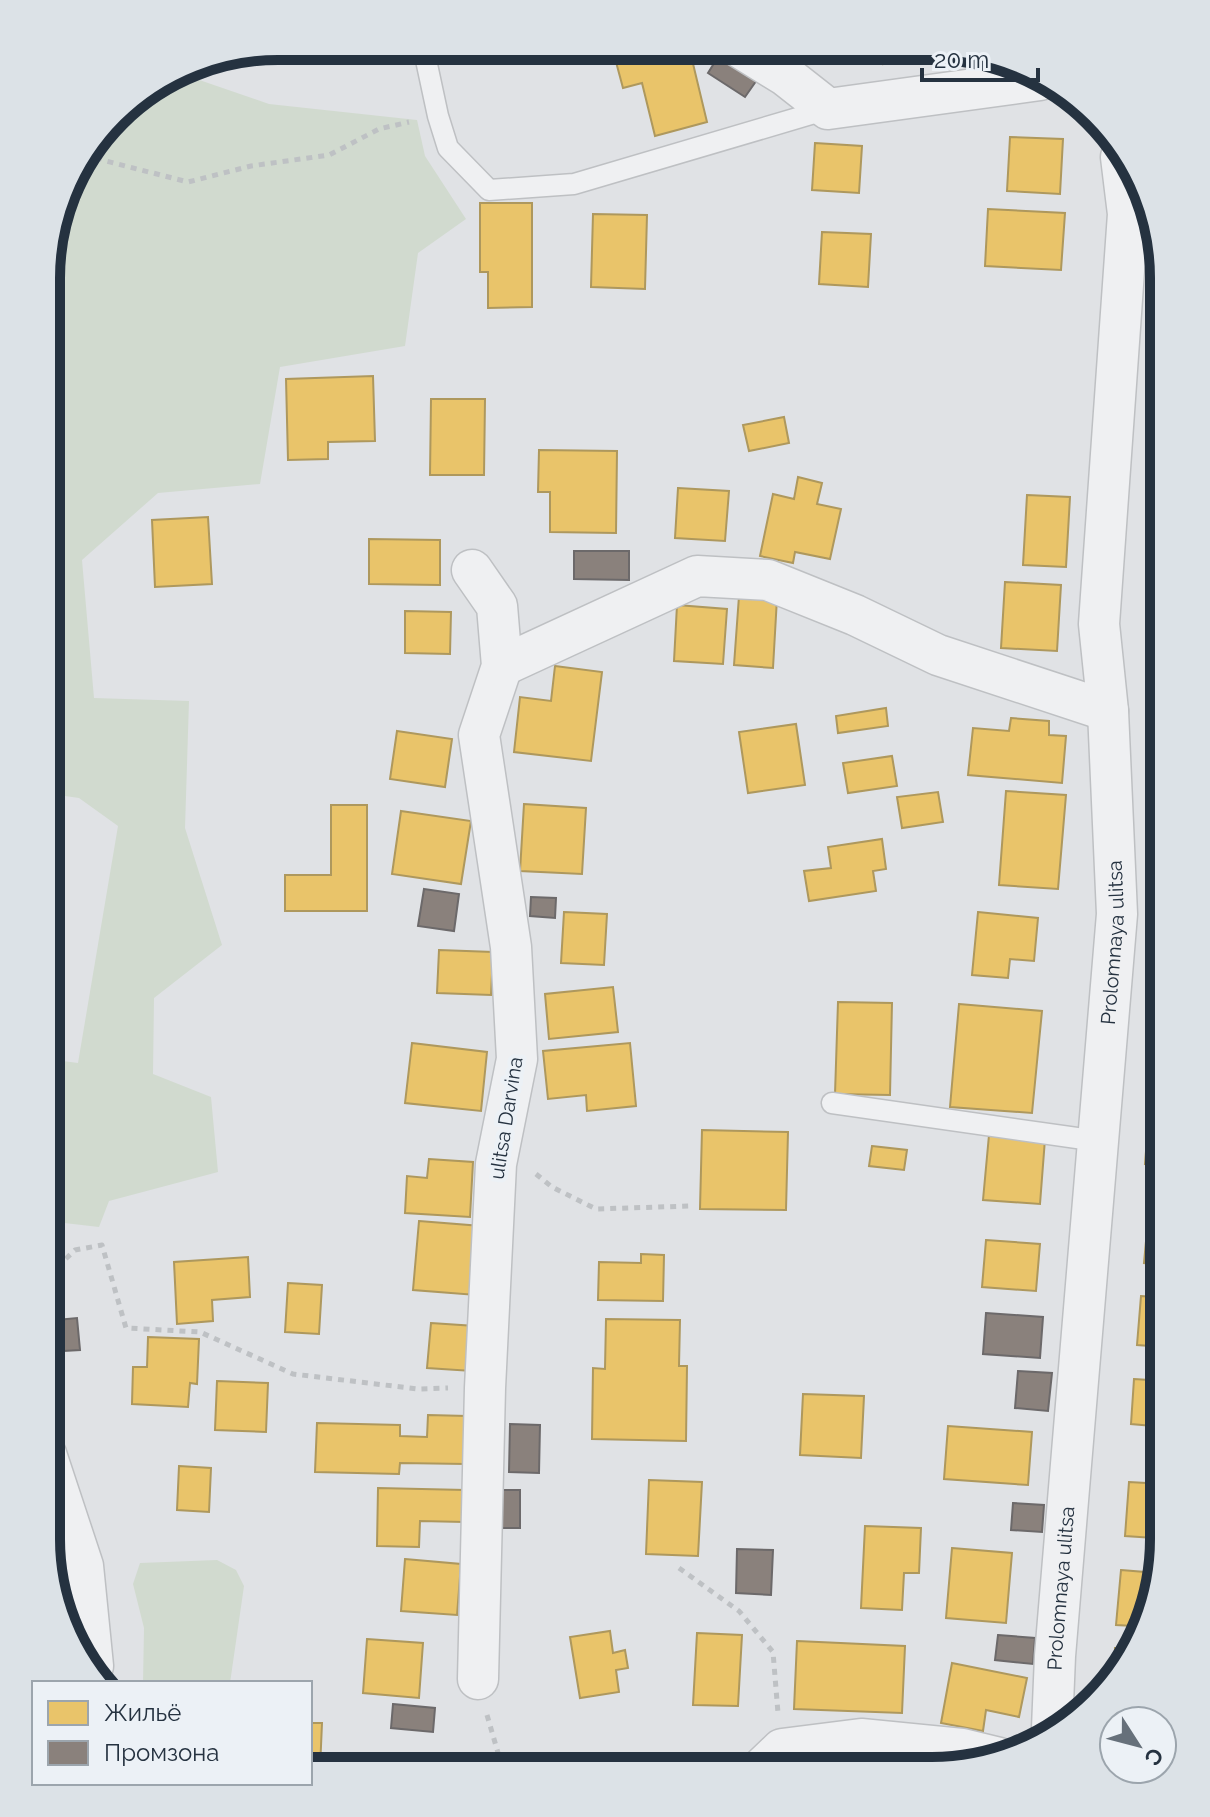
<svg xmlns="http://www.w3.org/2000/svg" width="1210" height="1817" viewBox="0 0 1210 1817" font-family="Raleway,sans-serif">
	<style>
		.green { fill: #d1dacf }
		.homes { fill: #e9c46a; stroke: #ae985d; stroke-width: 2 }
		.industry { fill: #8a817c; stroke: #6c696a; stroke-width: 2 }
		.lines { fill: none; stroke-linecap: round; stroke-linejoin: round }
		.lane-casing { stroke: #bec0c3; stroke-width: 23 }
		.street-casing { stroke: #bec0c3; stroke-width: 43 }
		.path { stroke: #bec1c4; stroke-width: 5; stroke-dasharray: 6 6; stroke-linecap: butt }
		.lane { stroke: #eff0f2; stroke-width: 20 }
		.street { stroke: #eff0f2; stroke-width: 40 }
		.labels { text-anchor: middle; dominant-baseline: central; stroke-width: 8; stroke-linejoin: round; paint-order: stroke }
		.street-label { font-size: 20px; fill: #253240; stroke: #ecf1f6 }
		.rim { fill: none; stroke: #253240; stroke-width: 10 }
	</style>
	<rect width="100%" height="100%" fill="#e0e2e5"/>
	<g class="green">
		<path d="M179,73L269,104L417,120L425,156L466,219L418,253L405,346L280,367L260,484L158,493L82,560L94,698L189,701L185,828L222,945L154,998L153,1074L211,1097L218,1172L109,1201L99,1227L47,1221V1059L78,1063L118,826L79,798L58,795L57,714L47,713L48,247L77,162L125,103Z"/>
		<path d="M46,1505L69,1573L76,1644L64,1628L46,1539Z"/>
		<path d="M217,1560L236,1570L244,1586L230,1683H143L144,1628L133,1584L140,1563Z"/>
	</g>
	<g class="homes">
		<path d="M612,47H689L707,122L655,136L642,83L623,88Z"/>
		<path d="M881,48H946L947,55L883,64Z"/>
		<path d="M1010,137L1063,139L1060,194L1007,191Z"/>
		<path d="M815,143L862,146L859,193L812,190Z"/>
		<path d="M480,203H532V307L488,308V272H480Z"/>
		<path d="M988,209L1065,213L1061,270L985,266Z"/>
		<path d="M593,214L647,215L645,289L591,287Z"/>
		<path d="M822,232L871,234L868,287L819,284Z"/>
		<path d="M1149,375H1164V433L1148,432Z"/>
		<path d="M373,376L375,441L328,442V459L288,460L286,379Z"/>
		<path d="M431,399H485L484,475H430Z"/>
		<path d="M784,417L789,443L749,451L743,425Z"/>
		<path d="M539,450L617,451L616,533L550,532V492H538Z"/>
		<path d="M798,477L822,483L817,504L841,509L830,559L795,552L793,563L760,556L773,494L794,499Z"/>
		<path d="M678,488L729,491L725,541L675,538Z"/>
		<path d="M1027,495L1070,497L1066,567L1023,565Z"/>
		<path d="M208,517L212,584L155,587L152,520Z"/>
		<path d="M369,539L440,540V585L369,584Z"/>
		<path d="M1005,582L1061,585L1057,651L1001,648Z"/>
		<path d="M739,596L777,598L773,668L734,665Z"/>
		<path d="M677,605L727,609L723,664L674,661Z"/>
		<path d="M405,611L451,612L450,654L405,653Z"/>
		<path d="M555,666L602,672L591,761L514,752L520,697L551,701Z"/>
		<path d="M886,708L888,726L838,733L836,716Z"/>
		<path d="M1011,718L1049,721V735L1066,736L1062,783L968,775L973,728L1009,731Z"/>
		<path d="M796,724L805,785L748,793L739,732Z"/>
		<path d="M397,731L452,739L445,787L390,779Z"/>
		<path d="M892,756L897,786L848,793L843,763Z"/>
		<path d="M1006,791L1066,795L1058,889L999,885Z"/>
		<path d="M938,792L943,822L902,828L897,797Z"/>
		<path d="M524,804L586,808L582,874L520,871Z"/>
		<path d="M331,805H367V911H285V875H331Z"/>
		<path d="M401,811L471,821L461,884L392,874Z"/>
		<path d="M882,839L886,869L873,871L876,891L809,901L804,871L831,868L828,847Z"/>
		<path d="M564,912L607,914L604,965L561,963Z"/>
		<path d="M978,912L1038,918L1034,961L1010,959L1008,978L972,975Z"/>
		<path d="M439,950L493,952L491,995L437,993Z"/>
		<path d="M613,987L618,1032L549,1039L545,994Z"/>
		<path d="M838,1002L892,1003L890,1095L835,1094Z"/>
		<path d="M959,1004L1042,1011L1032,1113L950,1107Z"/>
		<path d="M1158,1031L1164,1032V1087L1154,1086Z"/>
		<path d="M412,1043L487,1052L481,1111L405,1103Z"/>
		<path d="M630,1043L636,1106L587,1111L586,1095L548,1099L543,1051Z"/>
		<path d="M1150,1100L1164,1101V1165L1145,1164Z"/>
		<path d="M702,1130L788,1132L786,1210L700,1209Z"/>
		<path d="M989,1135L1045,1139L1040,1204L983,1200Z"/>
		<path d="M872,1146L907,1150L904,1170L869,1166Z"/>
		<path d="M429,1159L473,1162L470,1217L405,1213L407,1176L427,1178Z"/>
		<path d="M419,1221L481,1226L476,1295L413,1290Z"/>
		<path d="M1147,1230L1164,1232V1265L1144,1263Z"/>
		<path d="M986,1240L1040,1244L1036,1291L982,1287Z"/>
		<path d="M641,1254L664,1255L663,1301L598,1300L599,1262L641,1263Z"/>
		<path d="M248,1257L250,1297L212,1300L213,1321L177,1324L174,1262Z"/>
		<path d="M288,1283L322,1285L319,1334L285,1332Z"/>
		<path d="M1141,1296L1164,1298V1347L1137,1345Z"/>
		<path d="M606,1319L680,1320L679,1366H687L686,1441L592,1439L593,1368L605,1369Z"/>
		<path d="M431,1323L475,1326L472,1371L427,1368Z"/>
		<path d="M148,1337L199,1339L197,1384L190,1383L188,1407L132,1404L133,1367H147Z"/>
		<path d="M1134,1379L1164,1381V1427L1131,1424Z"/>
		<path d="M217,1381L268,1383L266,1432L215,1430Z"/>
		<path d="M803,1394L864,1396L861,1458L800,1455Z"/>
		<path d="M428,1415L467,1416L466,1464L400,1463L399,1474L315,1472L317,1423L400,1425V1436L427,1437Z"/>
		<path d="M948,1426L1032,1432L1028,1485L944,1479Z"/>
		<path d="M179,1466L211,1468L209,1512L177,1510Z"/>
		<path d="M649,1480L702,1482L698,1556L646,1554Z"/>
		<path d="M1129,1482L1163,1484V1530L1155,1529L1154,1538L1125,1536Z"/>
		<path d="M378,1488L465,1490L464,1522L420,1521L419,1547L377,1546Z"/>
		<path d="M865,1526L921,1528L919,1573H904L902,1610L861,1608Z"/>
		<path d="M952,1548L1012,1553L1006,1623L946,1618Z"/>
		<path d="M405,1559L461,1564L457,1615L401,1611Z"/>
		<path d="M1121,1570L1157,1573L1141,1619H1135L1134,1626L1116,1625Z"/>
		<path d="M610,1631L613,1653L625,1650L628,1668L616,1670L619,1692L580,1698L570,1637Z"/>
		<path d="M697,1633L742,1635L738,1706L693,1705Z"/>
		<path d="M367,1639L423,1643L419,1698L363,1693Z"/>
		<path d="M797,1641L905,1646L902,1713L794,1709Z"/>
		<path d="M1115,1648L1131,1649L1125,1668L1114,1677Z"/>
		<path d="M952,1663L1027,1678L1019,1717L986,1710L983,1731L941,1723Z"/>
		<path d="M310,1723H322L320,1769H310Z"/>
		<path d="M831,1757L867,1771H826Z"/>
		<path d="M624,1763L668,1766V1770H624Z"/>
	</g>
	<g class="industry">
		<path d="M723,49L761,74L745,97L708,73Z"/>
		<path d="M1147,301H1164V329L1147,330Z"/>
		<path d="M574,551H629V580L574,579Z"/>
		<path d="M424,889L459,894L454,931L418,926Z"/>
		<path d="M531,897L556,898L555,918L530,916Z"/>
		<path d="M986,1313L1043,1317L1040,1358L983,1354Z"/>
		<path d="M77,1318L80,1350L46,1352V1321Z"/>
		<path d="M1018,1371L1052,1373L1048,1411L1015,1408Z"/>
		<path d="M510,1424L540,1425L539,1473L509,1472Z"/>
		<path d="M499,1490H520V1528H498Z"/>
		<path d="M1013,1503L1044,1505L1042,1532L1011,1530Z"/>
		<path d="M737,1549L773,1550L771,1595L736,1593Z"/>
		<path d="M998,1635L1035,1638L1033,1664L995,1660Z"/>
		<path d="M393,1704L435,1708L433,1732L391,1728Z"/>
		<path d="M600,1753L601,1770H563L562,1756Z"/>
	</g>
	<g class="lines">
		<g class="lane-casing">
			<g id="lane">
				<path d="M423,46L438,116L448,148L489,190L574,184L828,109"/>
				<path d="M832,1103L1098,1141"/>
			</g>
		</g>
		<g class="street-casing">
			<g id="street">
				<path d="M739,47L786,76L828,109L1040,80"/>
				<path d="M472,570L497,606L502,666L479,735L511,947L517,1059L496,1164L485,1388L478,1679"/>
				<path d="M502,666L697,576L768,580L855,615L938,655L1108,711"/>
				<path d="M46,1454L83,1566L93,1666"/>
				<path id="s1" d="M1052,1728L1055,1656L1117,914L1108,711L1099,624L1128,214L1121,157"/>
				<path d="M759,1771L782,1749L861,1739L962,1749L999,1758"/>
			</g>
		</g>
		<g class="path">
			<path d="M85,153L106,161L188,182L251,166L329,155L379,129L409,122"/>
			<path d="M1145,719H1164"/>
			<path d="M536,1174L552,1187L596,1209L690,1206"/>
			<path d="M46,1268L55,1269L75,1250L102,1245L126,1328L200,1332L293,1374L418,1389L448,1388"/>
			<path d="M679,1568L739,1611L773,1652L778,1713"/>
			<path d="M487,1715L503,1770"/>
		</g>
		<use href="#lane" class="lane"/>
		<use href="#street" class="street"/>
	</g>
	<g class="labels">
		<g class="street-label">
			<text stroke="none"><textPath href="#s1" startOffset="788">Prolomnaya ulitsa</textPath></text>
			<text transform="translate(506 1118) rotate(-81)">ulitsa Darvina</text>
			<text stroke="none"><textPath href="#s1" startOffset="140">Prolomnaya ulitsa</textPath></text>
		</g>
	</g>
	<path d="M0 0H1210V1817H0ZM278 60H932A218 218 0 0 1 1150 278V1539A218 218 0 0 1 932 1757H278A218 218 0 0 1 60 1539V278A218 218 0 0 1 278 60Z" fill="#dce2e7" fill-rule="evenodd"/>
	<path class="rim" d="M278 60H932A218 218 0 0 1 1150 278V1539A218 218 0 0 1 932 1757H278A218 218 0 0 1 60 1539V278A218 218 0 0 1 278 60Z"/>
	<rect x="32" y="1681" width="280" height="104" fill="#ecf1f6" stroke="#9ca5ad" stroke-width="2"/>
	<rect x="48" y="1701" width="40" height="24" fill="#e9c46a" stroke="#9ca5ad" stroke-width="2"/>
	<text x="104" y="1721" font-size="24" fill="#253240">Жильё</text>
	<rect x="48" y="1741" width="40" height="24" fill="#8a817c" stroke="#9ca5ad" stroke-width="2"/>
	<text x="104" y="1761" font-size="24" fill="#253240">Промзона</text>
	<g transform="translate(1138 1745) rotate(126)"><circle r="38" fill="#ecf1f6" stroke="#9ca5ad" stroke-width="2"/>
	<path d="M0-6L14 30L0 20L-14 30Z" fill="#66707a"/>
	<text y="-12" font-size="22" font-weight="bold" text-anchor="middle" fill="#253240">С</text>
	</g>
	<path d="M922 68v12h116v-12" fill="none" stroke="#253240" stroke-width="4"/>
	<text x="934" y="68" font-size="24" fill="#253240" stroke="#ecf1f6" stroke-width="6" paint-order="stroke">20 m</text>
</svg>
